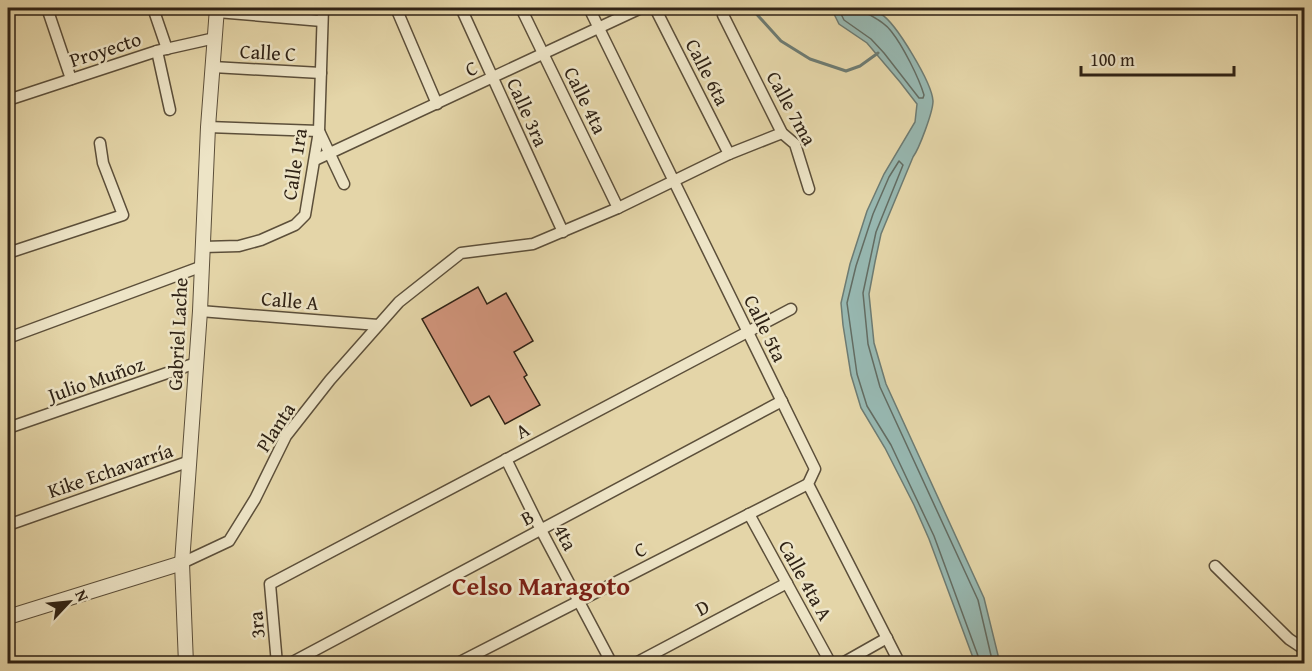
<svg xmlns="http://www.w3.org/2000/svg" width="1312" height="671" viewBox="0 0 1312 671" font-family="'Gentium Book Plus',serif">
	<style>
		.water { fill: #97b7b0; stroke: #6d7b72; stroke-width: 1.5 }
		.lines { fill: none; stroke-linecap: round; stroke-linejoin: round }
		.shore { stroke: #636c62; stroke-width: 1.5 }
		.stream { stroke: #6d7b72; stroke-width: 3 }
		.building { fill: #d1957c; stroke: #2f2215; stroke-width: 1.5 }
		.minor-casing { stroke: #5c4f3a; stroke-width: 13 }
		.tertiary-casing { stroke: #5c4f3a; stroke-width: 16 }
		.minor { stroke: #ede4c6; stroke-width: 10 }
		.tertiary { stroke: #ede4c6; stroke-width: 14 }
		.labels { text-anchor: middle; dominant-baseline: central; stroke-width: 5; stroke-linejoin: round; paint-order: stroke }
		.street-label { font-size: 20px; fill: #2f2215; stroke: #ede4c6 }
		.district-label { font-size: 26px; font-weight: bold; fill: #7a1f14; stroke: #ede4c6 }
	</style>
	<rect width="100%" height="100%" fill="#e4d5a8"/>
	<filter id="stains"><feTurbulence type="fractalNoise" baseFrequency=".00333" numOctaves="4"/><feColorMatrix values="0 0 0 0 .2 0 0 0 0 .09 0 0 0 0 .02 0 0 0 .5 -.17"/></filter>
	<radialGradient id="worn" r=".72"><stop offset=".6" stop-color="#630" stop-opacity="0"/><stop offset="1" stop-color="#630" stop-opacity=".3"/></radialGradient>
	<path class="water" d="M831,8C848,7 866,5 881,14C896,23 932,83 933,101C933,112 919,149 913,157L881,234L875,262L869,294L874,343L886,384L984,598L998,655V663H975L929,539L914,505L885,448L861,408L851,375L843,325L841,303L850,264L867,211L884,174L915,122L917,104L900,82L867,43L839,24Z"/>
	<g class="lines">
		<g class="shore">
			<path d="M838,8L844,20L871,39L884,53L919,98H923L924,95C919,78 903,46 891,31C885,23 877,19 868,14L866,8"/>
			<path d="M981,664L934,536L891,445L867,406L857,374L847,303L856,266L873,214L889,177L899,161L903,165L876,232L863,293L868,344L880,387L978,600L993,664"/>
		</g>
		<path class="stream" d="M751,8L781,41L810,59L846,71L860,66L878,53"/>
	</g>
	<path class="building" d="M478,287L487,304L506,293L533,341L514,352L527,375L524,377L540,405L505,424L489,396L471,406L422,319Z"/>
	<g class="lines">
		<g class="minor-casing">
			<g id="minor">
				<path d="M47,8L71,79"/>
				<path d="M153,8L167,49"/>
				<path d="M396,8L437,104"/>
				<path d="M461,8L563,232"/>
				<path d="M521,8L618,208"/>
				<path d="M589,8L815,469L808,484L900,664"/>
				<path d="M655,8L729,154"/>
				<path d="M217,12L322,21"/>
				<path d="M723,15L782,133L795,144L809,189"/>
				<path d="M157,51L170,110"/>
				<path d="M213,67L321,73"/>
				<path d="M8,100L157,51L215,38"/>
				<path d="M208,127L319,131L344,184"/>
				<path d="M315,160L641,8"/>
				<path d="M203,247L239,246L261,240L295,225L305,215L319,131L323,8"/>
				<path d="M8,253L123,215L103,163L100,143"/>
				<path d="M200,311L378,325"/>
				<path d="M8,338L200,267"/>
				<path d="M8,428L196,363"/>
				<path d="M506,459L541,530L612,664"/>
				<path d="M749,514L831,664"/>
				<path d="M8,525L190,461"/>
				<path d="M182,563L229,541L255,499L286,436L330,380L399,302L461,253L533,244L618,208L729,154L782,133"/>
				<path d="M1215,566L1289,639L1304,649"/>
				<path d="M277,664L270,584L791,309"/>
				<path d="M289,664L782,401"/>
				<path d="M456,664L808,484"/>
				<path d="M634,664L787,583"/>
				<path d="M841,664L887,638"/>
			</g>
		</g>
		<g class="tertiary-casing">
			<g id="tertiary">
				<path d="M8,617L182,563"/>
				<path d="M186,664L182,563L200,311L208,127L217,8"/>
			</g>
		</g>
		<use href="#minor" class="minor"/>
		<use href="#tertiary" class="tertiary"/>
	</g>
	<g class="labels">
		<g class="street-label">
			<text transform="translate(105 49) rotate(-18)">Proyecto</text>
			<text transform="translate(268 52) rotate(3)">Calle C</text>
			<text transform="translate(471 68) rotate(-25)">C</text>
			<text transform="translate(708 72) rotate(63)">Calle 6ta</text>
			<text transform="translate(586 100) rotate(64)">Calle 4ta</text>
			<text transform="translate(792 108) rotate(61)">Calle 7ma</text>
			<text transform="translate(528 112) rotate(66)">Calle 3ra</text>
			<text transform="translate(294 164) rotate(-81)">Calle 1ra</text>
			<text transform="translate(290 300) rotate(5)">Calle A</text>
			<text transform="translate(766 328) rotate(64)">Calle 5ta</text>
			<text transform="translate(177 334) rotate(-87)">Gabriel Lache</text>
			<text transform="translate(96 379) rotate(-19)">Julio Muñoz</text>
			<text transform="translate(275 427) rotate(-57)">Planta</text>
			<text transform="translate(522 430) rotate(-28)">A</text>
			<text transform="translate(110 470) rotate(-19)">Kike Echavarría</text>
			<text transform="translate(527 517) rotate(-28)">B</text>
			<text transform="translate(566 537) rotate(62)">4ta</text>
			<text transform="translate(640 549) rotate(-27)">C</text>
			<text transform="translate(806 580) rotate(61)">Calle 4ta A</text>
			<text transform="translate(702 607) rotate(-28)">D</text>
			<text transform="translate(256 625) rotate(-95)">3ra</text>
		</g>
		<g class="district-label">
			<text x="541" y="585">Celso Maragoto</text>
		</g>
	</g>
	<rect width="1312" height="671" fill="none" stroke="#e4d5a8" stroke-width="30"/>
	<rect x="9" y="9" width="1294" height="653" fill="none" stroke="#2f2215" stroke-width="3"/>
	<rect x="15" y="15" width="1282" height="641" fill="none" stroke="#2f2215" stroke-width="1.5"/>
	<g transform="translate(69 602) rotate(64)" stroke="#ede4c6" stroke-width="4.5" paint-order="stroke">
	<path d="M0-4.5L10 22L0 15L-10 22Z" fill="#2f2215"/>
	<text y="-9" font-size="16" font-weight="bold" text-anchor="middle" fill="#2f2215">N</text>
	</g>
	<path d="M1081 66v9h153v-9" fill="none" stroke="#2f2215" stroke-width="3"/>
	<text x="1090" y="66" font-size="18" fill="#2f2215" stroke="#ede4c6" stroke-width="4.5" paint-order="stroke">100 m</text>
	<rect width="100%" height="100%" filter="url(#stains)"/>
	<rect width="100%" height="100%" fill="url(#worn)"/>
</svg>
